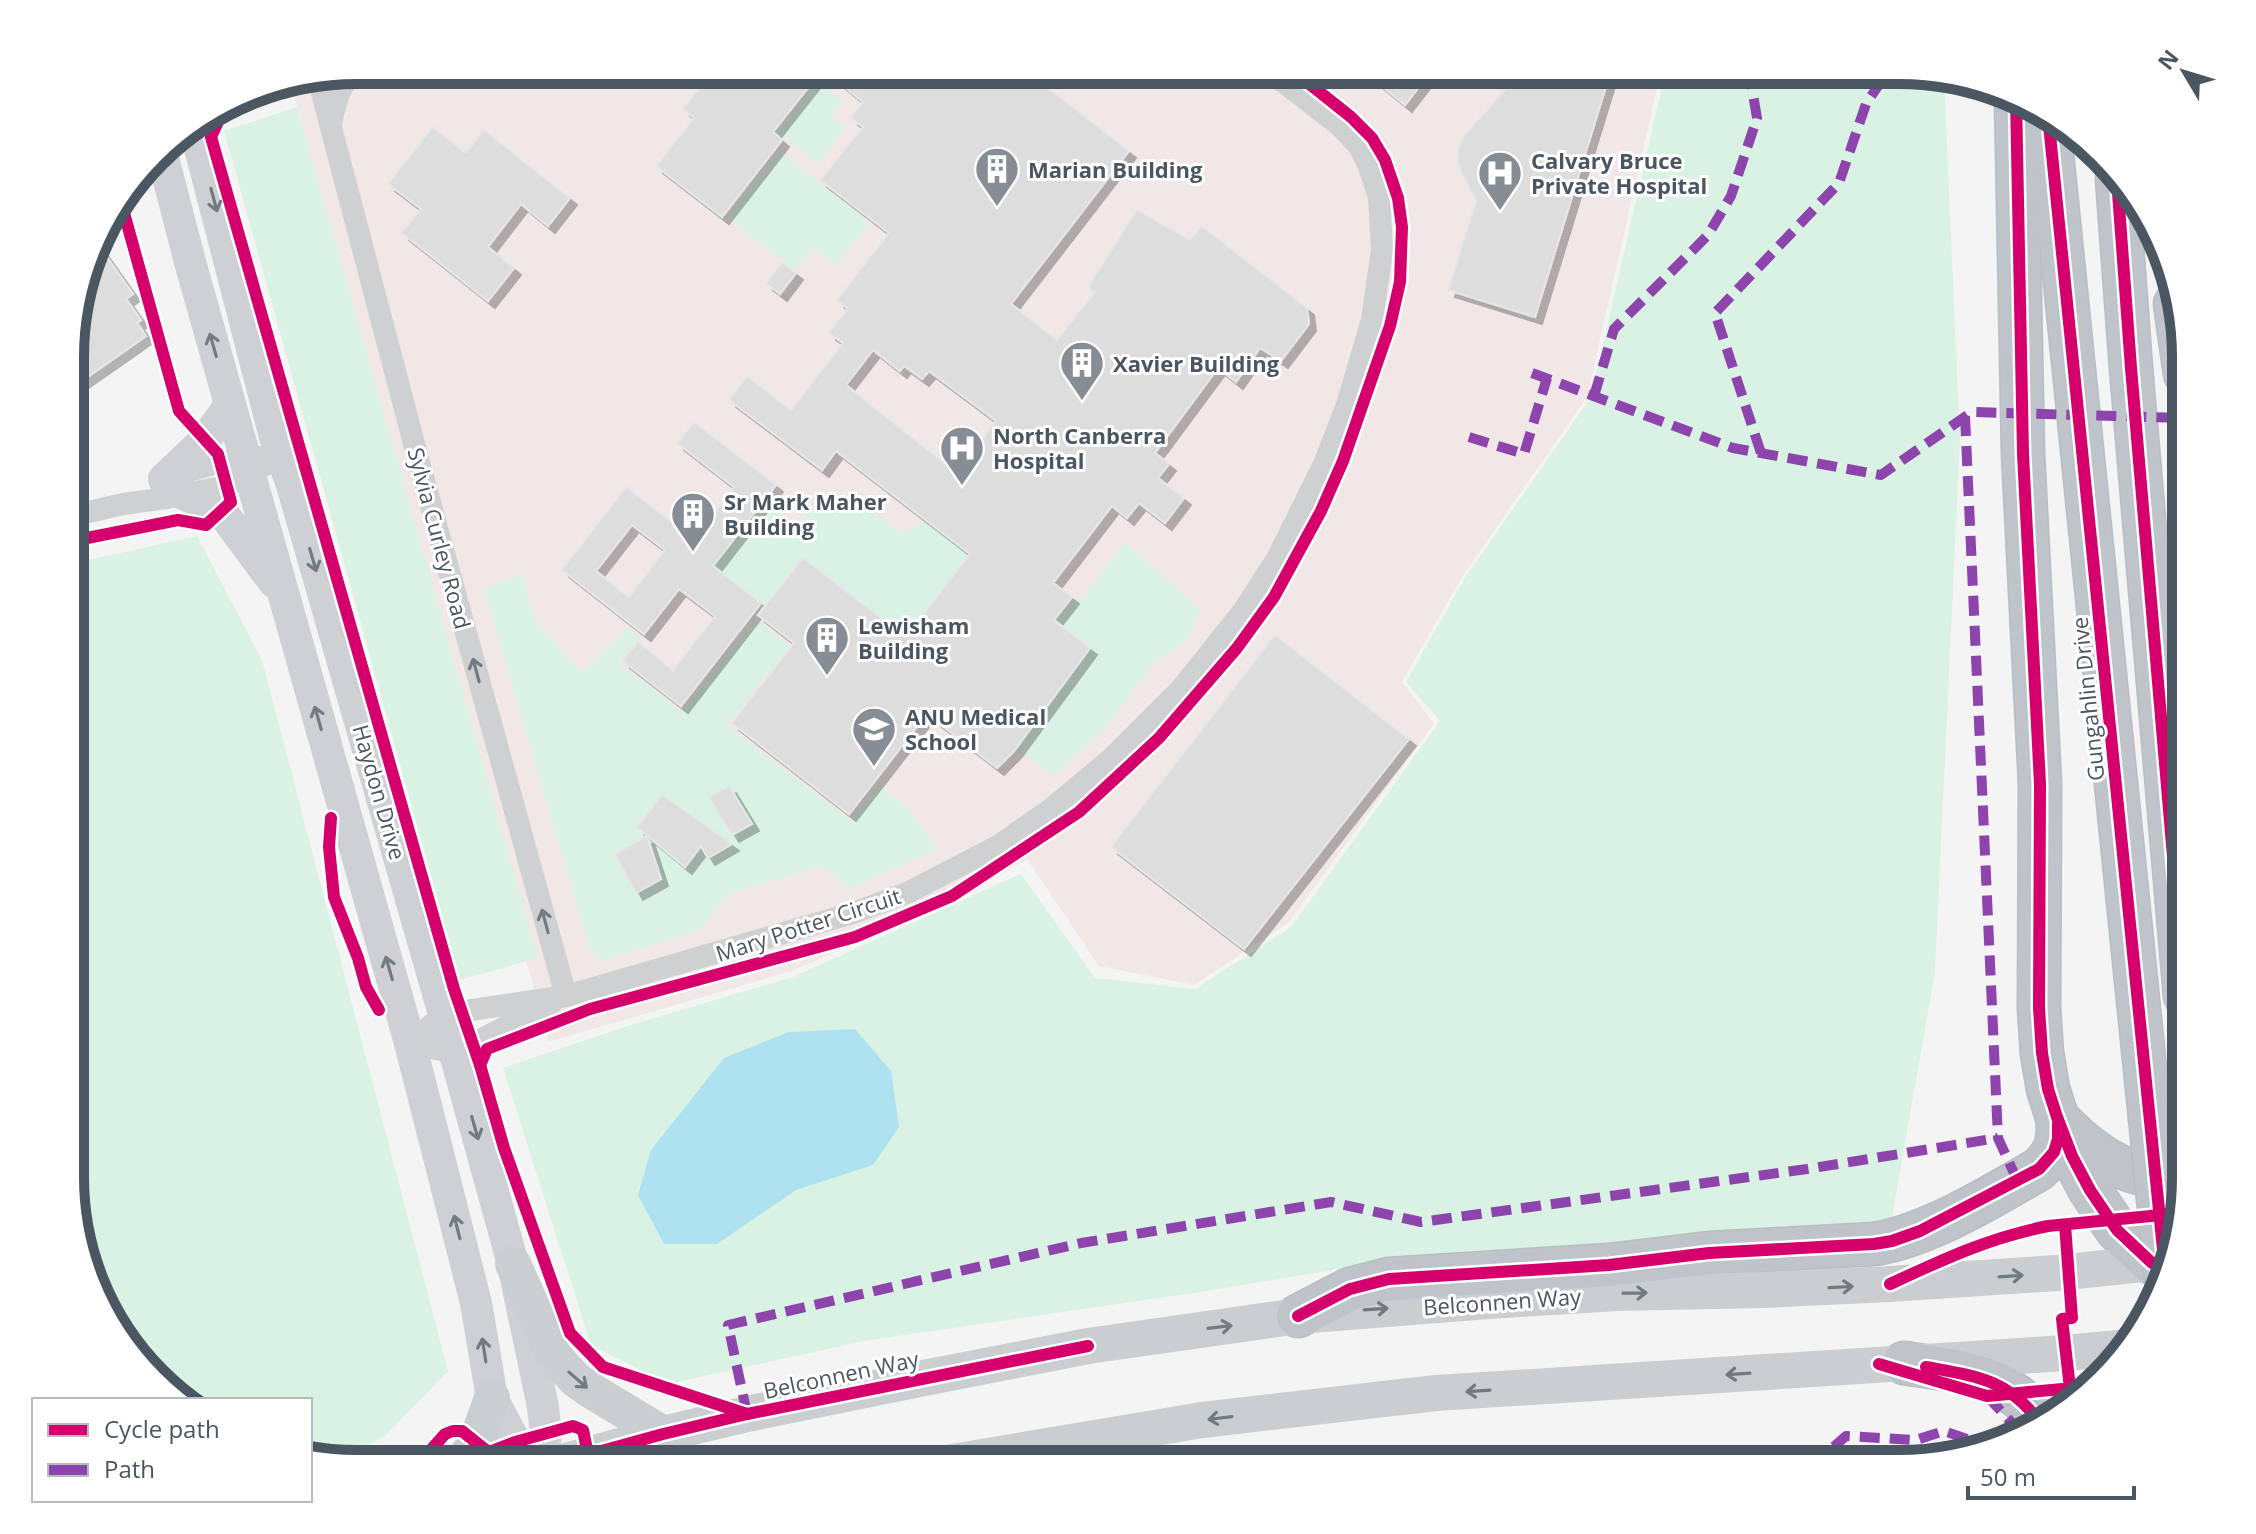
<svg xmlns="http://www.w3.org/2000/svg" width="2256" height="1534" viewBox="0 0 2256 1534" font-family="'Open Sans',sans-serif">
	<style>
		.medical { fill: #f1e7e6 }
		.green { fill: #d9f2e3 }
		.water { fill: #aee2f0 }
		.building { fill: #ddddde; stroke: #e5e6e7; stroke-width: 2; fill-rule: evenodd; filter: url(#shadow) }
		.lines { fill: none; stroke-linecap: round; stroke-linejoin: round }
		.highway-casing { stroke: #b9bec3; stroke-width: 45 }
		.street { stroke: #ced0d2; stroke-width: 22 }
		.secondary { stroke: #ced0d4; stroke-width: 32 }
		.primary { stroke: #caced1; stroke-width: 36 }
		.highway { stroke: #bec4c9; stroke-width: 42 }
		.highway-bridge-casing { stroke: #b9bec3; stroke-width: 45; stroke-linecap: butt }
		.highway-bridge { stroke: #bec4c9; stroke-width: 42 }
		.quiet { stroke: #8e44ad; stroke-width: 10; stroke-dasharray: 20 10; stroke-linecap: butt }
		.cycleway-casing { stroke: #fff; stroke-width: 17 }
		.cycleway { stroke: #d6006c; stroke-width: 12 }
		.oneway { stroke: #727b84 }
		.oneway2 { stroke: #727b83 }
		.oneway3 { stroke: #707a83 }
		.labels { text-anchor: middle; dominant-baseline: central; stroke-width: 6; stroke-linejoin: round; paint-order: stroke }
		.poi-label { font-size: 22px; font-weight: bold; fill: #4a5661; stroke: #fff; text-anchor: start }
		.street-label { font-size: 22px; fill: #4a5661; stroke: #fff }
		.rim { fill: none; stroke: #4a5661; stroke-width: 10 }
	</style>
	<defs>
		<filter id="shadow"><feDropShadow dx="7" dy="7" stdDeviation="0" flood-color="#0004"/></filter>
	</defs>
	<rect width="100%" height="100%" fill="#f4f4f4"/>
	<path class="medical" d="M357,70H1661L1587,397L1462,577L1402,682L1434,724L1288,923L1194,985L1099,966L1027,859L965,895L792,971L548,1042L294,95L299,82Z"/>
	<g class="green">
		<path d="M1666,70L1917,71L1944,76L1960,439L1935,972L1890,1228L1387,1261L1200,1292L864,1341L668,1384L591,1345L503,1068L634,1024L793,977L1021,874L1095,978L1195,989L1291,927L1440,721L1406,682L1465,578L1591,397Z"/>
		<path d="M817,81L842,101L832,116L845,128L819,163L777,133Z"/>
		<path d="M297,107L538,958L460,980L224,131Z"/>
		<path d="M779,151L870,223L836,265L813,248L795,270L727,217Z"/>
		<path d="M837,494L852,496L900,533L927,521L970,554L883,667L803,558L766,606L713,566L765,500L796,524C809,510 819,499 837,494Z"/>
		<path d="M197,536L262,660L448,1371L385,1436L336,1463L310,1458V1400H178L108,1320L72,1214V560L93,559Z"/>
		<path d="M1125,542L1200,610L1187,639L1155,662L1102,732L1054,776L1016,748L1090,648L1054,620L1072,597L1079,603Z"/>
		<path d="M522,573L533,618L582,673L628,628L640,637L618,663L682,712L756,619L790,646L726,725L851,820L880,785L910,811L937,849L849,889L822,866L731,893L698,931L603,960L591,954L484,589Z"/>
	</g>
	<path class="water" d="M855,1029L891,1071L899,1127L873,1165L796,1190L717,1244H664L638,1195L651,1150L724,1058L789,1032Z"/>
	<g class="building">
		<path d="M713,70H822L773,132L782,140L722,217L656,166L694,118L683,109Z"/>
		<path d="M824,70H1025L1129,151L1011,304L1057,340L1095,292L1088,287L1137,210L1190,240L1202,226L1307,308L1309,324L1281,361L1260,348L1236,382L1218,368L1155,453L1169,464L1158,478L1184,498L1165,523L1139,503L1127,518L1112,506L1053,583L1072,597L1054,620L1090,648L1014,751L997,768L927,714L849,814L732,723L794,643L758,615L803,558L906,637L970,554L836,451L822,470L729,400L747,376L791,410L843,343L829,333L848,309L837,300L889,233L820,180L863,127L851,118L863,102ZM873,350L900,371L904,366L922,379L929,371L996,421L957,473L846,385Z"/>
		<path d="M1362,70H1432L1405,105Z"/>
		<path d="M1517,70H1611L1535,317L1448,290L1476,201L1458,165V149L1465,134L1514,80Z"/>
		<path d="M433,127L466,153L484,130L570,198L548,226L521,204L488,247L514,268L488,301L402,233L421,209L388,184Z"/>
		<path d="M96,242L133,294L126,299L141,320L137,323L146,336L79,383L72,375V320Z"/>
		<path d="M782,262L796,273L780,294L766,283Z"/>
		<path d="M694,422L776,485L713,566L761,603L681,706L623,661L638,642L673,670L715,616L679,589L644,634L562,570L626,487L676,525L683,517L701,531L734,487L677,443ZM632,525L665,550L629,597L596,571Z"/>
		<path d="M1275,635L1409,739L1244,949L1111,847Z"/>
		<path d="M729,786L752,824L732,835L709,797Z"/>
		<path d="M662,795L674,803L732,844L708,858L701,846L685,867L637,827Z"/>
		<path d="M647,836L661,879L636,893L615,854Z"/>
	</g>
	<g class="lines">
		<g class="highway-casing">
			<g id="highway">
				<path d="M2016,98L2023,454L2040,784L2039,1008L2042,1053L2048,1089L2057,1117L2072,1156L2090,1190L2117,1230L2152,1263"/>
				<path d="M2048,115L2150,1118"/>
				<path d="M2117,179L2131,368L2185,996"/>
				<path d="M2175,304L2185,374"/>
				<path d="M2063,1124C2097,1159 2135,1182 2185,1177"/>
				<path d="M1298,1316L1350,1289L1389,1279L1609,1265L1709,1253L1874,1244C1927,1236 1993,1196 2039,1169C2056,1154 2060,1140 2057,1117"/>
				<path d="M1904,1363C1940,1369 1984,1372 2014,1394C2025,1401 2033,1413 2040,1423"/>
			</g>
		</g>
		<g class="street">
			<path d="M318,78L417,455L566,996"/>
			<path d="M331,124C335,104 339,88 353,71"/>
			<path d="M173,476L220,462L260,457"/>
			<path d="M72,516L123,504L167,498L226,486L282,456"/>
			<path d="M410,1043L444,1014L566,996L853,913L907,893L998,846L1051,809L1111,759L1181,689L1244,610L1277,559L1324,464L1347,405L1372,320L1382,250L1379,197L1369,166L1359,146L1339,125L1268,70"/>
			<path d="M410,1043L454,1053L551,1004"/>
		</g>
		<g class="secondary">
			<path d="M194,125L275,437L292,485L444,1014L513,1264L543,1407L546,1434L541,1463"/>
			<path d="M161,150L190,262L410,1043L476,1303L492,1398L515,1442L536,1463"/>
			<path d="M164,479L205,440L230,405"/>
			<path d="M185,495L221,511L274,582"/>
		</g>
		<g class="primary">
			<path d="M513,1264L554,1356L575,1379L587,1388L663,1434"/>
			<path d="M461,1463L476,1443L492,1398"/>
			<path d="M558,1463L663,1434L747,1414L929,1377L1088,1346L1298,1316L1488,1301L1618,1293L1763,1290L1890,1284L2057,1273L2171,1261"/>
			<path d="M941,1464L1202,1420L1436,1393L2066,1353L2129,1347"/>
		</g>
		<use href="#highway" class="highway"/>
		<g class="highway-bridge-casing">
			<path id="highway-bridge" d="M2150,1118L2166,1279"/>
		</g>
		<use href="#highway-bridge" class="highway-bridge"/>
		<g class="quiet">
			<path d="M1532,373L1733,448L1881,475L1972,412L2185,418"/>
			<path d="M1594,396L1614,329L1708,235L1731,196L1757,118L1749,71"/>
			<path d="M1965,416L1998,1138L2018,1182"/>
			<path d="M1469,437L1524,454L1547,378"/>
			<path d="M1761,453L1715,313L1839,183L1866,104L1888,71"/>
			<path d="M1987,1396L2011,1422L2010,1438"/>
			<path d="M747,1414L728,1325L1081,1243L1331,1202L1421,1222L1807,1169L1998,1138"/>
			<path d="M1572,1464L1584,1453L1789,1455L1822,1457L1846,1436L1916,1440L1944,1431L1967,1439L1974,1447"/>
		</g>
		<g class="cycleway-casing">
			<g id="cycleway">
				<path d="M2016,98L2023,454L2040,784L2039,1008L2042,1053L2048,1089L2057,1117L2072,1156L2090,1190L2117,1230L2152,1263L2172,1261"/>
				<path d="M221,109L222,113L211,137L454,989L480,1065L504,1148L570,1333L603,1367L747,1414"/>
				<path d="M2048,115L2166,1279"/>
				<path d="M2117,179L2131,368L2185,996"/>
				<path d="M72,541L178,520L206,525L231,502L218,454L179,411L121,202"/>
				<path d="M331,818L329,847L334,897L358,958L366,987L379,1010"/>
				<path d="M480,1065L487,1049L590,1009L855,937L952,896L1079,812L1159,738L1237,648L1274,597L1321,511L1343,461L1390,326L1400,282L1402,227L1398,198L1385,160L1372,138L1351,117L1292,70"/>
				<path d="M2065,1225L2072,1318L2062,1319L2070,1388"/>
				<path d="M1890,1284C1944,1259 1988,1238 2048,1226L2182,1213"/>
				<path d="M1298,1316L1350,1289L1389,1279L1609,1265L1709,1253L1874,1244L1892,1241L1920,1231L2039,1169L2054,1152L2058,1139V1124"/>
				<path d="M1879,1364L1987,1396L2084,1387"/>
				<path d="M1926,1367C1975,1376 2009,1379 2040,1423"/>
				<path d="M489,1452L515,1442L573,1426L583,1430L590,1464"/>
				<path d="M406,1463L429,1452L445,1434L453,1431H462L502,1463"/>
				<path d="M558,1463L663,1434L747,1414L1088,1346"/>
			</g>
		</g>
		<use href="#cycleway" class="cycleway"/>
	</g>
	<defs><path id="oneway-shaft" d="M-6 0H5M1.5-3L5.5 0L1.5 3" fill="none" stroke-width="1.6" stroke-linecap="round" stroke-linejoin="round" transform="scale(2)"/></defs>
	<g class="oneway">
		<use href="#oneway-shaft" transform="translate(214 200) rotate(75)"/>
		<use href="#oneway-shaft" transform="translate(213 345) rotate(-106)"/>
		<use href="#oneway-shaft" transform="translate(313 560) rotate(74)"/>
		<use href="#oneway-shaft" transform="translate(318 718) rotate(-106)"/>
		<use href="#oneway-shaft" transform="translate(389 968) rotate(-106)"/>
		<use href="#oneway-shaft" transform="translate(475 1128) rotate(74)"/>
		<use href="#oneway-shaft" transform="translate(457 1227) rotate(-104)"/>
		<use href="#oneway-shaft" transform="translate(484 1350) rotate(-99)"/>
	</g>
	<g class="oneway2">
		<use href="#oneway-shaft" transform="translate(476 670) rotate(-105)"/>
		<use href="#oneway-shaft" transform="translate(545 921) rotate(-105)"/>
	</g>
	<g class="oneway3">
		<use href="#oneway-shaft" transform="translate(2011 1276) rotate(-4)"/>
		<use href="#oneway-shaft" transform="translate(1841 1287) rotate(-3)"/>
		<use href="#oneway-shaft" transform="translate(1635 1293) rotate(-1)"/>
		<use href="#oneway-shaft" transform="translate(1376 1309) rotate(-4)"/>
		<use href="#oneway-shaft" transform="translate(1220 1327) rotate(-7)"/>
		<use href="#oneway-shaft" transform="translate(1738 1374) rotate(176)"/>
		<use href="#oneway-shaft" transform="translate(578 1380) rotate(41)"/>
		<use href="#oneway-shaft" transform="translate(1478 1391) rotate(176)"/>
		<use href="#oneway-shaft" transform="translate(1220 1418) rotate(173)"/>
	</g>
	<defs>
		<g id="building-pin" transform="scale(2.3)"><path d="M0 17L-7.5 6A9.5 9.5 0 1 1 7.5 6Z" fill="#868d94" stroke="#fff"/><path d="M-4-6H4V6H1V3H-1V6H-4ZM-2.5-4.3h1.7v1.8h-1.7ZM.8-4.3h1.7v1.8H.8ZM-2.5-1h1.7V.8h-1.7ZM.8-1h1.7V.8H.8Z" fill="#fff"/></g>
		<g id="hospital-pin" transform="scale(2.3)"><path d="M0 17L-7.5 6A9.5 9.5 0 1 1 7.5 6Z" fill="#868d94" stroke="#fff"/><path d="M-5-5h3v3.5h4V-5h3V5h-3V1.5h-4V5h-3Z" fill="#fff"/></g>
		<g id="university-pin" transform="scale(2.3)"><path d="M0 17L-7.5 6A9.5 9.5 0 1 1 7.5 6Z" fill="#868d94" stroke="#fff"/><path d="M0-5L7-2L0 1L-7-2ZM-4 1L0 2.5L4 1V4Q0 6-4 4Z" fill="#fff"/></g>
	</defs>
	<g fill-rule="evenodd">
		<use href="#building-pin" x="997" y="169"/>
		<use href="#hospital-pin" x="1500" y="173"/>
		<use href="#building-pin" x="1082" y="363"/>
		<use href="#hospital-pin" x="962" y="448"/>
		<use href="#building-pin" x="693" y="514"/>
		<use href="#building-pin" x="827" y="638"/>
		<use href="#university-pin" x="874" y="729"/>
	</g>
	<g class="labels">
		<g class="poi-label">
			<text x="1531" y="160">Calvary Bruce<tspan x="1531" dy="25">Private Hospital</tspan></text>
			<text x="1028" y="169">Marian Building</text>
			<text x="1113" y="363">Xavier Building</text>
			<text x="993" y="435">North Canberra<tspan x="993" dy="25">Hospital</tspan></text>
			<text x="724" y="501">Sr Mark Maher<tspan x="724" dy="25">Building</tspan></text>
			<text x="858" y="625">Lewisham<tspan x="858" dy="25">Building</tspan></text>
			<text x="905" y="716">ANU Medical<tspan x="905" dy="25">School</tspan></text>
		</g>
		<g class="street-label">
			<text transform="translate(440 538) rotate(75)">Sylvia Curley Road</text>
			<text transform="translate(2087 699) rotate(-96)">Gungahlin Drive</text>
			<text transform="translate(380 792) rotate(74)">Haydon Drive</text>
			<text transform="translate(808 924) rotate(-18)">Mary Potter Circuit</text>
			<text transform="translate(1502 1301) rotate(-4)">Belconnen Way</text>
			<text transform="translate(841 1374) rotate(-12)">Belconnen Way</text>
		</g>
	</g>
	<path d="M0 0H2256V1534H0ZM357 84H1899A273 273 0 0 1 2172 357V1177A273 273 0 0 1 1899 1450H357A273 273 0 0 1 84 1177V357A273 273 0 0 1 357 84Z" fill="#fff" fill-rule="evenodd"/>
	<path class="rim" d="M357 84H1899A273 273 0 0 1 2172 357V1177A273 273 0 0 1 1899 1450H357A273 273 0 0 1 84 1177V357A273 273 0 0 1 357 84Z"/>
	<rect x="32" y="1398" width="280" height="104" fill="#ffffff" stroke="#b7bbc0" stroke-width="2"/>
	<rect x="48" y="1424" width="40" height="12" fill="#d6006c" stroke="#b7bbc0" stroke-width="2"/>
	<text x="104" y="1438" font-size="24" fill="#4a5661">Cycle path</text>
	<rect x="48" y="1464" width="40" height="12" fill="#8e44ad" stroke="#b7bbc0" stroke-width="2"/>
	<text x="104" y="1478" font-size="24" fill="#4a5661">Path</text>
	<g transform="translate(2184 72) rotate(308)" stroke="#ffffff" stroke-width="6" paint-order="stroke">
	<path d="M0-6L14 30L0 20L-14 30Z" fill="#4a5661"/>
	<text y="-12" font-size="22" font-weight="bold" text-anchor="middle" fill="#4a5661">N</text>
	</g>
	<path d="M1968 1486v12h166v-12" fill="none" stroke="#4a5661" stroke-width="4"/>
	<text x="1980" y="1486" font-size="24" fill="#4a5661" stroke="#ffffff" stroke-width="6" paint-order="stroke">50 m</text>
</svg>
